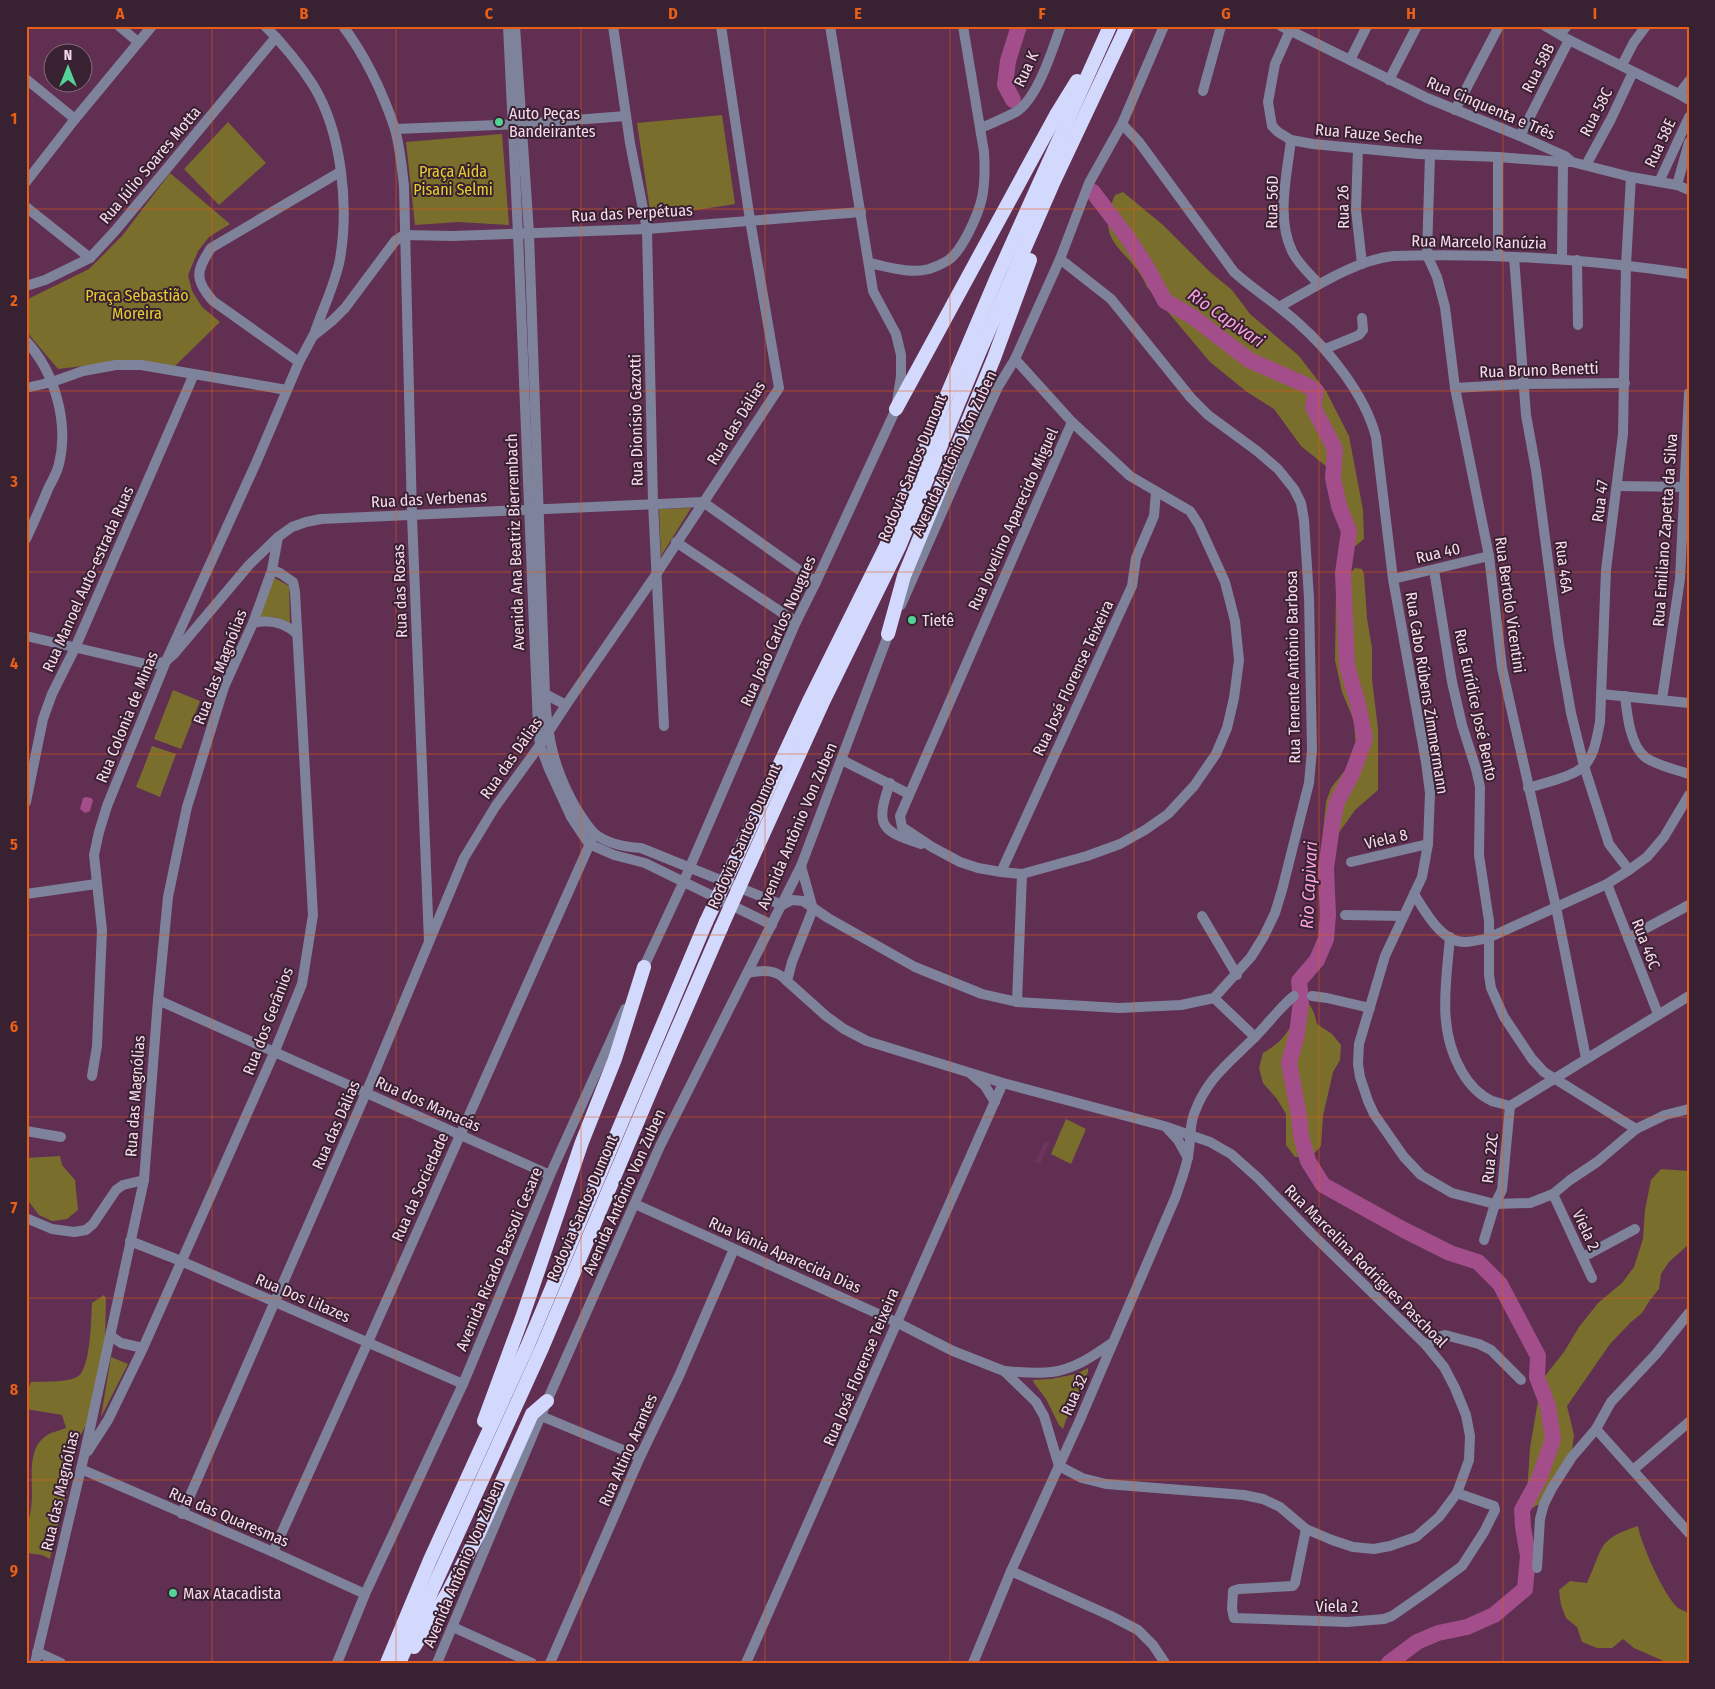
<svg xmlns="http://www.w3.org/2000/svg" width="1715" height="1689" viewBox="0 0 1715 1689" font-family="'Fira Sans Condensed',sans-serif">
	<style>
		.built { fill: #6d355d }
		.green { fill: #7a6e2d }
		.water { fill: #a34d8a }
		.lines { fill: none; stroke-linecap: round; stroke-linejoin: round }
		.river { stroke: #a34d8a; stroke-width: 16 }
		.minor { stroke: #7e829b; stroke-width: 10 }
		.highway { stroke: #d3d8fd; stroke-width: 14 }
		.highway-bridge { stroke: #d3d8fd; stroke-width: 14 }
		.grid { fill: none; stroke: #e95f17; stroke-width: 1; stroke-opacity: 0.55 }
		.poi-dot { fill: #53d396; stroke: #382130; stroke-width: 2 }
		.labels { text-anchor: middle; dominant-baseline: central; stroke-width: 4; stroke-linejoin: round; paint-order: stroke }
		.street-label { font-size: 16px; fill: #f9daed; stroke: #382130 }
		.poi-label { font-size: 16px; fill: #f9daed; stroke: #382130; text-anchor: start }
		.park-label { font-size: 16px; fill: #e7ce2e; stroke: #382130 }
		.water-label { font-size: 18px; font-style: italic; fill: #fda2e0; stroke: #382130 }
		.neatline { fill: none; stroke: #e95f17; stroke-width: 2 }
		.grid-label { font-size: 16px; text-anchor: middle; font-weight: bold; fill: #e95f17 }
	</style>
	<rect width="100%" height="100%" fill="#602f52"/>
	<path class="built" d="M1045,1141L1049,1143L1040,1164L1035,1162Z"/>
	<g class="green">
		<path d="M722,115L735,204L651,217L637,123Z"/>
		<path d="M228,122L266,163L219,205L184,169Z"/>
		<path d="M502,134L509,225L458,222L415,225L406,142Z"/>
		<path d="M170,173L230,224L209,237L198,251L188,275L192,291L202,307L220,322L175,366L99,364L58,369L26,331V300L89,269L122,236Z"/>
		<path d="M1123,192L1163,225L1210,272L1232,290L1250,314L1299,356L1326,391L1349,436L1363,510L1364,539L1353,548L1342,539L1336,494L1327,467L1301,446L1274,409L1247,392L1210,362L1147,287C1131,248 1092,246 1115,195Z"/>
		<path d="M691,508L661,556L659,509Z"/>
		<path d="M1355,568L1362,569L1364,574L1367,618L1372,648V679L1378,729V790L1355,810L1338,834L1323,832L1326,802L1331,788L1350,764L1356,751L1354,721L1342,692L1335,660L1336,594L1344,579Z"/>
		<path d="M273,577L289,586L290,623L275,617L259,619Z"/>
		<path d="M173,690L200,701L181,749L154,739Z"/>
		<path d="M152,746L176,754L160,797L136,787Z"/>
		<path d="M1298,996C1311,1001 1314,1012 1317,1024L1332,1034L1341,1045L1340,1060L1333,1072L1323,1116L1321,1146L1311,1157H1295L1286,1145V1114L1277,1099L1263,1083L1259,1068L1263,1053C1288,1039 1295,1023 1298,996Z"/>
		<path d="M1066,1119L1086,1129L1071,1164L1051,1154Z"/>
		<path d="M60,1156L62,1165L75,1180L78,1210L67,1219L52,1221L39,1215L26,1198V1158Z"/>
		<path d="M1661,1169L1689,1171V1244L1669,1262L1661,1274L1659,1289L1650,1300L1642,1313L1631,1322L1610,1344L1567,1406L1574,1435L1572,1450L1544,1501L1531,1509L1527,1494L1530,1448L1540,1389L1545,1376L1564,1352L1579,1327L1598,1303L1622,1283L1634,1267L1643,1239L1645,1210L1651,1180Z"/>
		<path d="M104,1295L106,1299L105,1345L86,1425L72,1451L68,1486L61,1517L56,1529L50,1559L42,1555L26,1553V1522C30,1518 30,1514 31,1508C35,1483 23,1446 51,1433C56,1431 62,1430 66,1428L62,1415L26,1409V1394L31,1382C45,1381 64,1383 77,1377C91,1370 91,1318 92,1303Z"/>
		<path d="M111,1357L128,1364L101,1417Z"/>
		<path d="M1088,1368V1372L1066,1420L1063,1429L1059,1425L1046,1399L1034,1383L1033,1380L1051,1379L1076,1374Z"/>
		<path d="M1638,1526C1641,1544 1664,1596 1678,1608C1681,1610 1685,1611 1689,1613V1663H1668L1634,1648L1623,1639L1612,1648H1597L1582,1642L1577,1627L1566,1618L1561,1605L1559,1590L1570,1581L1587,1583C1604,1547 1596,1540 1638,1526Z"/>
	</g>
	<path class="water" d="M86,797L91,798L93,800L90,811L85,813L80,809L83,798Z"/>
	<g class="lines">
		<g class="river">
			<path d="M1013,100L1005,85L1008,61L1019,26"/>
			<path d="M1093,192L1128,238L1146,266L1165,301L1193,317L1249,360L1304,384L1316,391L1313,407L1335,449L1333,478L1339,506L1349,531L1343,573L1347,666L1358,704L1365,739L1352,774L1337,802L1332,826L1326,868L1328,915L1326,939L1317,960L1299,981L1301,1001L1297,1034L1289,1063L1299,1116L1301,1136L1308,1161L1323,1185L1404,1230L1450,1253L1478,1262L1500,1284L1538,1356L1537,1377L1548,1406L1553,1439L1539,1479L1522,1510L1523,1527L1528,1556L1525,1589L1494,1615L1467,1627L1438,1633L1417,1642L1389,1663"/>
		</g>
		<g class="minor">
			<path d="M119,26L138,42"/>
			<path d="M265,26C283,44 299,63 313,85C342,132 349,206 340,259C335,285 322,310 314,335"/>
			<path d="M343,26C366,57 383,93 395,129C400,148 402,167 404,186L412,516L429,942"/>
			<path d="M508,26L518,234L538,726L540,745L549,769L571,817L589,844L614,855L645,863L772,925"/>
			<path d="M515,26L529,233L545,694C547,737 554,770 576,808C581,816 587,826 594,833C607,844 625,847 641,848L782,905"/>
			<path d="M613,26L630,143L647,229L653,503L664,726"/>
			<path d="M1281,26L1427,98L1520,136L1565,156L1572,162L1631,177L1677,185L1689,190"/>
			<path d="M1292,26L1275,64L1268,102L1272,126L1278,132L1291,140L1313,144L1418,154L1498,157L1563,162H1572"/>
			<path d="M1545,26L1569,40L1679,94L1689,100"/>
			<path d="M1560,34L1567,26"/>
			<path d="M1350,60L1367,26"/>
			<path d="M1622,65L1634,42L1646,26"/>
			<path d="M26,79L75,119"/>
			<path d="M1389,80L1417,26"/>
			<path d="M1203,91L1221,26"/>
			<path d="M1679,94L1689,81"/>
			<path d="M1455,110L1499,26"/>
			<path d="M1122,124L1139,142L1234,272C1254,290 1277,304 1297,322C1330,351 1365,395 1376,437L1393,579L1426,762L1430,793L1428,844L1422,877L1385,956L1359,1044L1358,1064L1360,1077L1368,1101L1374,1114L1404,1157L1421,1175L1452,1193L1495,1204L1530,1203L1553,1194L1570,1180L1597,1162L1636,1129L1665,1115L1689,1109"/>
			<path d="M981,128C992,123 1005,118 1016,112C1038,98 1052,50 1061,26"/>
			<path d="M395,129L522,124L626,116"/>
			<path d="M1520,136L1569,40"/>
			<path d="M1291,140C1287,175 1276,218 1292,251C1298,264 1310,274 1319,284"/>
			<path d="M1358,149L1356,210L1362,264"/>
			<path d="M1430,155L1427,255L1437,277L1445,307L1455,388L1489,556L1502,668L1556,907L1586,1058"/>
			<path d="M1586,165L1611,119L1633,72"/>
			<path d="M26,182L75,119L152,26"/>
			<path d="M1659,182L1689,117"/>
			<path d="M1677,185L1689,142"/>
			<path d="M26,207L90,258"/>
			<path d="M1498,256V157"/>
			<path d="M1514,257L1526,415L1536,470L1559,644L1571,713L1584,766L1609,844L1629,870"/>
			<path d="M1562,259L1563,162L1564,158"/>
			<path d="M1577,260L1578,325"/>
			<path d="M869,263C889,267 909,274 929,269C935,267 942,264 947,261C962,252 978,215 982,198C985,183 985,168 984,152L963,26"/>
			<path d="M26,286L45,280L90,258L115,231L276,37"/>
			<path d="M1279,307C1312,289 1355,260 1393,256C1492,253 1590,259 1689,274"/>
			<path d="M26,341C55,372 69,423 59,464C57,473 52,481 48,489C41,506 34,522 26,539"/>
			<path d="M1325,349L1359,335L1363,330L1362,318"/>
			<path d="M1015,359L1072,422L1130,476L1190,511L1199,525L1225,582L1235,621L1239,660L1234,698L1227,728L1216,754L1194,786L1168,814L1145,830L1120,844L1087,856L1022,874L1001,872L978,868L960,862L932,847L902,827L900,816L1072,422"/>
			<path d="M299,362L213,301C194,279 196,271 211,248L340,172"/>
			<path d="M26,388L52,382L83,371L116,365H141L287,390"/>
			<path d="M1455,388L1523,384L1625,383"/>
			<path d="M1617,486L1689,487"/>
			<path d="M676,542L796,622"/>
			<path d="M1434,570L1452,682L1462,725L1476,769L1480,787L1479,855L1489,921V975L1491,988L1504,1017L1532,1059L1544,1072L1636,1129"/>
			<path d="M1393,579L1489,556"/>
			<path d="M901,605L980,426L998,387L1015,359L1060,259L1089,183L1122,124L1164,26"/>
			<path d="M253,623C269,619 285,623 297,634"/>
			<path d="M26,636L146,664H156L166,661L174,654L249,565L278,537L292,527L306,522L321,519L703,502L816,582"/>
			<path d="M545,694L566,705"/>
			<path d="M1601,694L1689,703"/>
			<path d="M1625,696C1627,714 1630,745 1645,757C1657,766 1675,769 1689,774"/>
			<path d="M1662,699L1680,579L1689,393"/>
			<path d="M842,760L909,794"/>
			<path d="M890,783C875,825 880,831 921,844"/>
			<path d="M1528,788C1543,783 1573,777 1584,766C1595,755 1597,736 1600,722L1606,570L1623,434L1626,265L1631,177"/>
			<path d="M26,802L43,719L52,694L75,648L194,374"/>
			<path d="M1351,862L1428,844"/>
			<path d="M801,866L813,909"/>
			<path d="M1001,872L1132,586L1136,558L1154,516L1156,492"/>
			<path d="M1607,884L1658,1014"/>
			<path d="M26,894L96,884"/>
			<path d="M1414,894C1425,911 1441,942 1464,942C1472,942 1480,940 1488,938L1607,884L1629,870L1647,857L1664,837L1689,795"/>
			<path d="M782,905L792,900L803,901L828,918L915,967L982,994L1017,1002L1119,1008L1181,1005L1214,998L1251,957L1264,936L1275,913L1282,890L1309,783L1312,750L1309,598L1304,520L1301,503L1294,489L1278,469L1257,451L1208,415L1191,398L1111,299L1060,259"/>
			<path d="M813,909L792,962L787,981L826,1016L844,1029L867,1041L1003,1083L1164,1126L1210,1142L1231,1154L1258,1178L1313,1235L1426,1345L1444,1367L1455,1388L1466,1415L1470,1436L1469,1460L1457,1493L1439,1517L1416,1537L1390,1546L1374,1549L1353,1547L1332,1540L1306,1529L1280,1507L1263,1499L1244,1495L1106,1484L1082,1478L1059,1466L1044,1416L1036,1402L1004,1371C1020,1372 1037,1374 1052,1372C1075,1369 1093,1356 1112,1343"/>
			<path d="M1345,915L1403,916"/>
			<path d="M1202,916L1237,975"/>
			<path d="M1450,937C1446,985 1437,1029 1462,1072C1469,1084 1479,1095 1492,1101C1498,1103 1504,1104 1510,1106L1689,996"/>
			<path d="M1628,938L1689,905"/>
			<path d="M641,973L683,883L796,622L816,582L896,409L901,376V355L896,334L873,291L830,26"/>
			<path d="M748,973C764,970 776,969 787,981"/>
			<path d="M1312,996L1327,998L1370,1008"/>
			<path d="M1214,998L1255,1037"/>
			<path d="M158,1000L550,1175"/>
			<path d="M1017,1002L1022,874"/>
			<path d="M972,1075L985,1086L995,1102"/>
			<path d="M92,1076L97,1046L102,930L94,855L99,832L107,806L166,661L256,463L299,362L313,336L333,320L345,308L395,241L404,235L452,236L647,229L861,212"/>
			<path d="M1167,1128L1178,1140L1188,1158"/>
			<path d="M26,1131L61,1137"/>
			<path d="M1553,1194L1592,1278"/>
			<path d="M635,1204L896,1322L953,1351L1004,1371"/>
			<path d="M26,1218L52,1229L74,1232L86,1230L93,1224L116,1190L123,1185L144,1180"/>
			<path d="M1484,1240L1495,1204L1502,1190L1510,1106"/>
			<path d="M130,1241L181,1261L463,1384"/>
			<path d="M1583,1257L1635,1229"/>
			<path d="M111,1336L121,1343L143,1348"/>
			<path d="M1426,1345L1437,1337L1445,1335L1479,1344L1491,1350L1521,1380"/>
			<path d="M541,1416L640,1457"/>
			<path d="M1596,1429L1689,1533"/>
			<path d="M88,1451L108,1420L143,1348L274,1053L302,984L313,915L295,592L293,582L280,573L272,570"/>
			<path d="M81,1469L273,1552L365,1594"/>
			<path d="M1633,1470L1689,1422"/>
			<path d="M182,1514L366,1093L464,858L495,807L540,745L566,705L657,573L779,388L750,220L721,26"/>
			<path d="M1306,1529L1295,1583L1293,1586L1239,1589L1233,1591L1232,1609L1234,1618L1347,1622L1384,1619L1392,1616L1428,1591L1462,1566L1484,1532L1495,1510L1494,1506L1457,1493"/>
			<path d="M273,1552L368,1342L592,839"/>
			<path d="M1537,1568L1540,1519L1544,1504L1552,1488L1572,1457L1596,1429L1611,1402L1656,1354L1689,1313"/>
			<path d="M1011,1571L1111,1616L1138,1630L1153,1645L1165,1663"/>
			<path d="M453,1627L532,1663"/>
			<path d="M37,1652L61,1663"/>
			<path d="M35,1663L84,1456L144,1180L158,1000L168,897L179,844L187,807L224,687L253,623L272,570L278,537"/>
			<path d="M337,1663L365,1594L463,1384L550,1175L625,1009"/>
			<path d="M437,1663L547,1401L660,1146L801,866L890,630"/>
			<path d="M550,1663L640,1457L679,1376L734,1249"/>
			<path d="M746,1663L1003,1083"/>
			<path d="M973,1663L1011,1571L1079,1422L1176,1196C1180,1183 1186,1169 1188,1156C1191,1142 1189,1127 1194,1114C1207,1078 1229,1063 1255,1037C1268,1024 1280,1007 1294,996"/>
		</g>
		<g class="highway">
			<path d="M896,409L1056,115L1077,81"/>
			<path d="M888,634L904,576L994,358L1030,260"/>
			<path d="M737,856L810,699L886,546L943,404L997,277L1110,26"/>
			<path d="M750,863L822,704L899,547L979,353L1054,181L1127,26"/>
			<path d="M484,1421L522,1318L582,1142L615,1059L644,967"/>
			<path d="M414,1647L447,1594L479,1533L532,1414L547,1401"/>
			<path d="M387,1663L430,1560L527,1347L706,922"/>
			<path d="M399,1663L542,1348L656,1078L721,928"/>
		</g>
		<g class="highway-bridge">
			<path d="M706,922L737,856"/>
			<path d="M721,928L750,863"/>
		</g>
	</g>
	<path class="grid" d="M212,26V1663M396,26V1663M581,26V1663M765,26V1663M950,26V1663M1134,26V1663M1319,26V1663M1503,26V1663M26,209H1689M26,391H1689M26,572H1689M26,754H1689M26,935H1689M26,1117H1689M26,1298H1689M26,1480H1689"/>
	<g class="poi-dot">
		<circle cx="499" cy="122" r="5"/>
		<circle cx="912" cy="620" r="5"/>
		<circle cx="173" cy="1593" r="5"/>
	</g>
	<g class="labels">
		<g class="street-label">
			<text transform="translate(1538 68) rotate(-63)">Rua 58B</text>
			<text transform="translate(1026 69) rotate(-65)">Rua K</text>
			<text transform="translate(1491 108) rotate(23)">Rua Cinquenta e Três</text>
			<text transform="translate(1596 112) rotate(-63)">Rua 58C</text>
			<text transform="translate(1369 134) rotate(5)">Rua Fauze Seche</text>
			<text transform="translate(1660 143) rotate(-65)">Rua 58E</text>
			<text transform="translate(150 165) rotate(-50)">Rua Júlio Soares Motta</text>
			<text transform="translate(1272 202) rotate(-89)">Rua 56D</text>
			<text transform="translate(1343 207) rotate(-91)">Rua 26</text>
			<text transform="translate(632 213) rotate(-3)">Rua das Perpétuas</text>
			<text transform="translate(1479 242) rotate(1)">Rua Marcelo Ranúzia</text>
			<text transform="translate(1539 370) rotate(-2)">Rua Bruno Benetti</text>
			<text transform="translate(636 420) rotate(-91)">Rua Dionísio Gazotti</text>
			<text transform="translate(736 423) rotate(-58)">Rua das Dálias</text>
			<text transform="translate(954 453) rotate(-65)">Avenida Antônio Von Zuben</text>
			<text transform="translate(912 468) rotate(-68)">Rodovia Santos Dumont</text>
			<text transform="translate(429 499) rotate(-3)">Rua das Verbenas</text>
			<text transform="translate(1600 501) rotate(-83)">Rua 47</text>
			<text transform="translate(1013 519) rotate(-66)">Rua Jovelino Aparecido Miguel</text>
			<text transform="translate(1665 530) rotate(-86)">Rua Emiliano Zapetta da Silva</text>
			<text transform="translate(515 542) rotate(-92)">Avenida Ana Beatriz Bierrembach</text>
			<text transform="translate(1438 553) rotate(-13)">Rua 40</text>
			<text transform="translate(1564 567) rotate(83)">Rua 46A</text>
			<text transform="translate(88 579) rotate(-66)">Rua Manoel Auto-estrada Ruas</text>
			<text transform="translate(400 591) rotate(-92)">Rua das Rosas</text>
			<text transform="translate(1510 605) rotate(82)">Rua Bertolo Vicentini</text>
			<text transform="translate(778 631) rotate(-66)">Rua João Carlos Nougues</text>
			<text transform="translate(220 667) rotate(-69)">Rua das Magnólias</text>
			<text transform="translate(1293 667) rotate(-91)">Rua Tenente Antônio Barbosa</text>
			<text transform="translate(1073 678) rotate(-65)">Rua José Florense Teixeira</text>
			<text transform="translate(1427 693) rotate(81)">Rua Cabo Rúbens Zimmermann</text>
			<text transform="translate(1476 705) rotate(78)">Rua Eurídice José Bento</text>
			<text transform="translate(127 717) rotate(-68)">Rua Colonia de Minas</text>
			<text transform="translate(511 758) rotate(-55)">Rua das Dálias</text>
			<text transform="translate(797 826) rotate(-67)">Avenida Antônio Von Zuben</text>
			<text transform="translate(744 836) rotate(-66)">Rodovia Santos Dumont</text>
			<text transform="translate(1386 839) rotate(-13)">Viela 8</text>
			<text transform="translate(1646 944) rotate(69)">Rua 46C</text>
			<text transform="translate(268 1021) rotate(-69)">Rua dos Gerânios</text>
			<text transform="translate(135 1096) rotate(-86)">Rua das Magnólias</text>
			<text transform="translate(428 1104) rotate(24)">Rua dos Manacás</text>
			<text transform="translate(336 1125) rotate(-66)">Rua das Dálias</text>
			<text transform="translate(1490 1158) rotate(-84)">Rua 22C</text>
			<text transform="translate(420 1187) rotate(-66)">Rua da Sociedade</text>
			<text transform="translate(624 1192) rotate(-66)">Avenida Antônio Von Zuben</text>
			<text transform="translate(582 1208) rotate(-67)">Rodovia Santos Dumont</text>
			<text transform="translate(1586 1230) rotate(65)">Viela 2</text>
			<text transform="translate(785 1255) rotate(24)">Rua Vânia Aparecida Dias</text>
			<text transform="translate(499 1259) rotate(-67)">Avenida Ricado Bassoli Cesare</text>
			<text transform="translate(1366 1266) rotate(45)">Rua Marcelina Rodrigues Paschoal</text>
			<text transform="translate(303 1298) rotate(23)">Rua Dos Lilazes</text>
			<text transform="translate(861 1367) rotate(-67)">Rua José Florense Teixeira</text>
			<text transform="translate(1074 1395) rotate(-67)">Rua 32</text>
			<text transform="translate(628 1450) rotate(-66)">Rua Altino Arantes</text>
			<text transform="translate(60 1491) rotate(-77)">Rua das Magnólias</text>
			<text transform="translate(229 1517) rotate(23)">Rua das Quaresmas</text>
			<text transform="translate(463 1564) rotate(-67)">Avenida Antônio Von Zuben</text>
			<text x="1337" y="1606">Viela 2</text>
		</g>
		<g class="poi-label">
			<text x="509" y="113">Auto Peças<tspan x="509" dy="18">Bandeirantes</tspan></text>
			<text x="922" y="620">Tietê</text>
			<text x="183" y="1593">Max Atacadista</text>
		</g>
		<g class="park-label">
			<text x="453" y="171">Praça Aida<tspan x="453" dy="18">Pisani Selmi</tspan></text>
			<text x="137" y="295">Praça Sebastião<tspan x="137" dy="18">Moreira</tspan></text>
		</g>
		<g class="water-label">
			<text transform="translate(1226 318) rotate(35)">Rio Capivari</text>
			<text transform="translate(1309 885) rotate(-87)">Rio Capivari</text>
		</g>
	</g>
	<rect width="1715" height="1689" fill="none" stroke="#382130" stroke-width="55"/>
	<g transform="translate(68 68)"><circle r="24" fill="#382130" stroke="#856b7c"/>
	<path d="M0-4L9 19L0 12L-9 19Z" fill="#53d396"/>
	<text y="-8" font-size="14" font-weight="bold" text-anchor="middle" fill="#f9daed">N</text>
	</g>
	<rect x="28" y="28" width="1660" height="1634" class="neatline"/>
	<g class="grid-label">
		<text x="120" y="19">A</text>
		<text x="304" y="19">B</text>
		<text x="489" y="19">C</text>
		<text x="673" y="19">D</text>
		<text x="858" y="19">E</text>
		<text x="1042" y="19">F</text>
		<text x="1226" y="19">G</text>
		<text x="1411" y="19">H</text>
		<text x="1595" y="19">I</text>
		<text x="14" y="124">1</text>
		<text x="14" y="306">2</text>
		<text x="14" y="487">3</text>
		<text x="14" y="669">4</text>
		<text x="14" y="850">5</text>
		<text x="14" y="1032">6</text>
		<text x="14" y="1213">7</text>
		<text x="14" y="1395">8</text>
		<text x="14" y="1576">9</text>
	</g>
</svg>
